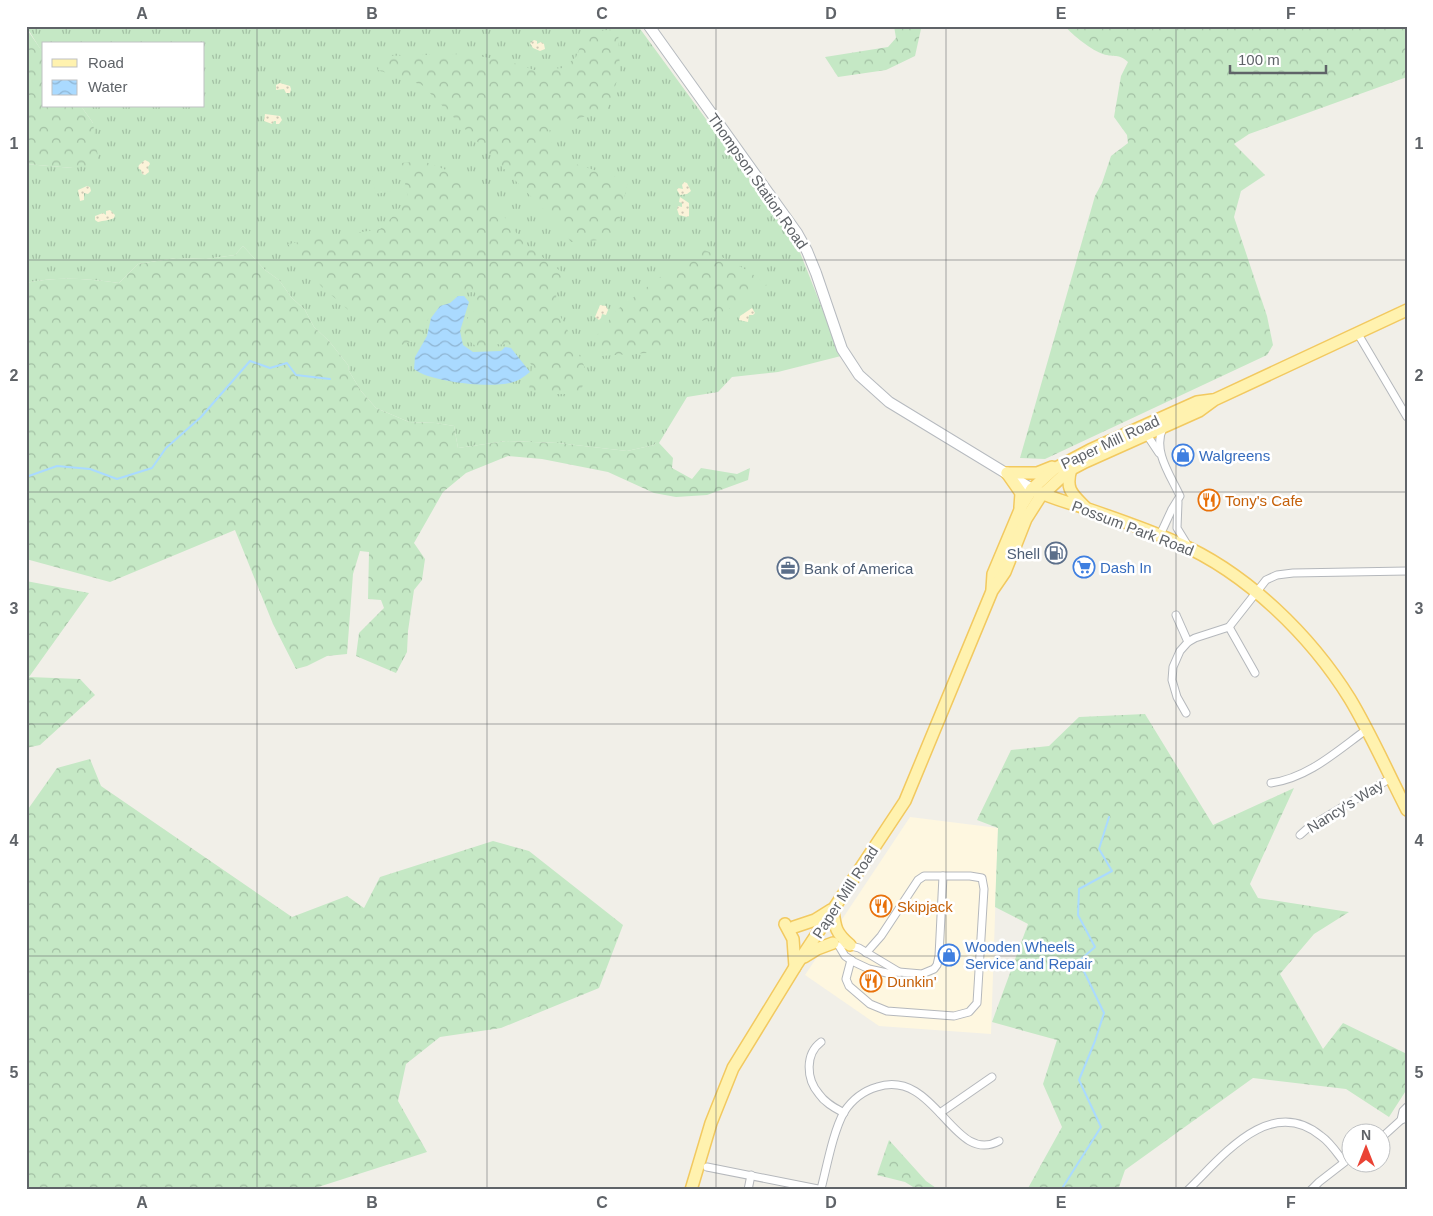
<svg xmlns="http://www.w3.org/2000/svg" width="1433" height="1216" viewBox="0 0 1433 1216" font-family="Helvetica,sans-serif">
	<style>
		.commercial { fill: #fef7e0 }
		.grass { fill: url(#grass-tufts) }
		.forest { fill: url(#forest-crowns) }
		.sand { fill: url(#sand-dots) }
		.pitch { fill: #c5e8c5 }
		.water { fill: url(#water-waves) }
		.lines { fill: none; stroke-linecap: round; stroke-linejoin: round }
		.stream { stroke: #aadaff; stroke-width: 2 }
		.street-casing { stroke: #b5b8bc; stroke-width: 9 }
		.secondary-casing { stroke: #b6babf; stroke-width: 12 }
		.primary-casing { stroke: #f2c960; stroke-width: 14 }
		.street { stroke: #fff; stroke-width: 7 }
		.secondary { stroke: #fff; stroke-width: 10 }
		.primary { stroke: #fff2af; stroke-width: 11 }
		.grid { fill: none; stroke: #5f6368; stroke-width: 1; stroke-opacity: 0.55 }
		.labels { text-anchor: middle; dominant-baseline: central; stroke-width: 5; stroke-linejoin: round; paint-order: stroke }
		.street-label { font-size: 15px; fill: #5f6368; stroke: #fff }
		.shop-label { font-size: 15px; fill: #366cbe; stroke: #fff; text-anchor: start }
		.food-label { font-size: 15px; fill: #c56008; stroke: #fff; text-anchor: start }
		.service-label { font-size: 15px; fill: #4e5e75; stroke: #fff; text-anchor: end }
		.neatline { fill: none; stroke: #5f6368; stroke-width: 2 }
		.grid-label { font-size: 16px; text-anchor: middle; font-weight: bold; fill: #5f6368 }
	</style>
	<defs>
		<pattern id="grass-tufts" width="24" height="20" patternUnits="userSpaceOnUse" patternTransform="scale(1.25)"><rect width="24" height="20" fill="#c5e8c5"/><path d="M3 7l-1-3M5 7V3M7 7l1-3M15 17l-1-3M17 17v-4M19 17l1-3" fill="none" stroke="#a3c0a4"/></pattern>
		<pattern id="forest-crowns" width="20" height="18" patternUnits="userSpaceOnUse" patternTransform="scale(1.25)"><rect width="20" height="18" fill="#c5e8c5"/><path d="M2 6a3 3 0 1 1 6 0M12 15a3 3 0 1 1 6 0" fill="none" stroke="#a3c0a4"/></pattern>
		<pattern id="sand-dots" width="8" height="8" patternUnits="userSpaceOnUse" patternTransform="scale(1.25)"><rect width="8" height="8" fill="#fbf3d9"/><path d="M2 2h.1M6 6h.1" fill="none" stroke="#cec8b4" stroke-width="1.8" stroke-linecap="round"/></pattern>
		<pattern id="water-waves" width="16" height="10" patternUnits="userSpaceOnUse" patternTransform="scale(1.25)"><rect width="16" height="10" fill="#aadaff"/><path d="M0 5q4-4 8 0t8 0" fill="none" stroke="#8eb4d2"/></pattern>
	</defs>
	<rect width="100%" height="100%" fill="#f1efe8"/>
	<path class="commercial" d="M910,817L998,828L991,1034L879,1026L805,975Z"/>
	<path class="grass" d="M26,26H638L741,167L799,250L841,356L778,372L732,377L718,392L687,397L659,443H656L654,445L627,451L558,443L506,441L458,448L454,426L436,423L409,422L376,408L361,391L349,371L348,365L329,341L314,327L305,310L291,297L279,280L265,270L243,246L235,255L206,259L176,258L138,264L119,283C89,279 57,276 26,283V164L73,168L93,123L81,106H204V44H44V55Z"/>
	<g class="forest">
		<path d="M894,26H920L921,29L915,56L886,70L838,77L825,57L888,47L896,38Z"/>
		<path d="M1065,26H1407V77L1249,134L1234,144L1265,175L1241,191L1234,217L1267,316L1273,345L1267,355L1045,459L1020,458L1095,196L1102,183L1111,156L1128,143L1127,135L1114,117L1121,76L1128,62C1118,53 1115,58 1103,54C1093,51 1072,35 1065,26Z"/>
		<path d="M26,28L44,54V106H81L93,123L99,164L73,168L26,164Z"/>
		<path d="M618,29L620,72L607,110L549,127L554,157L628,181L615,239L571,242L553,219L422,85L378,70L381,56L466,54L508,61L534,70L563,68L576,57L586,32Z"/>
		<path d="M423,161L454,173L500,211L524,243L563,273L558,283L555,306L567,329L587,372L580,394H555L529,390L532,366L519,345L494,344L478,348L467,339L461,326L479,305L475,292L454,293L433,310L417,340L398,346L353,314L321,286L288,244L380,229L393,216L408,198L401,163Z"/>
		<path d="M243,246L265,270L279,280L291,297L305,310L314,327L329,341L348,365L349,371L361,391L376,408L409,422L436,423L454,426L458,448L506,441L558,443L627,451L654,445L656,443H659L673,458L672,468L692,479L701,468L737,474L750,468L748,480L707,495L676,497L654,493L608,472L542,459L508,456L466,473L443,492L414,543L425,559L422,580L414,590L408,631L407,652L396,673L356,656L359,633L384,608L381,600L368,599L369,552L360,551L353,574L347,654L327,656L307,666L296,669L273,624L235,530L110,582L26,559V283C57,276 89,279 119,283L138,264L176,258L206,259L235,255Z"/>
		<path d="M699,248C726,258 745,267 767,285L758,289L722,314L699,322L673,339L647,353L600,356L597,335L618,309Z"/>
		<path d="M26,581L89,593L29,677L80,679L95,695L40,745L26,748Z"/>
		<path d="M1145,714L1213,825L1294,788L1250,884L1258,898L1349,912L1314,934L1280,974L1323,1049L1343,1023L1407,1054V1089L1389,1117L1346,1089L1253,1078L1125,1170L1118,1190H1027L1062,1127L1043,1084L1057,1040L992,1022L1028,924L995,907L998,828L977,820L1011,750L1049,746L1079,717Z"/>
		<path d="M90,759L101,786L292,917L347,896L364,908L380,877L493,841L529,851L623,925L599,988L501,1028L440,1037L406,1064L398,1101L427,1152L309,1190H26V812L57,768Z"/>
		<path d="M889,1140L926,1181L939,1190H918L905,1182L877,1175Z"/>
	</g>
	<g class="sand">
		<path d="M534,40L537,41V44L541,42L544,44L545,49L540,51L533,48L530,43Z"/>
		<path d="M280,83L290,86L291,89L290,93H286L284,89L276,90V85Z"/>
		<path d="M265,114L280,116L282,120L279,124H276V121H274L272,124L264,121Z"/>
		<path d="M145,160L149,162L150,164L148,167L149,172L145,175L142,174L141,170L138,168L139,165Z"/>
		<path d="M684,182L687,183L691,191L687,194L680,195L677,190L678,188L683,189L682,185Z"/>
		<path d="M87,186L90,187L91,191L88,194L84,193V200L80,201L78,190Z"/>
		<path d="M680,197L689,203V216L687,217L679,215L677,209L678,206L682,207V203L679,202Z"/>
		<path d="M110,210L115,215L114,218C108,221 104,220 98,222L95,220V216L103,213L106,215V211Z"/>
		<path d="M600,305L606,306L608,310L606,315L602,314L601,318L599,320L595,317Z"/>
		<path d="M752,308L755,313L753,315H749L748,322L739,320L740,316Z"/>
	</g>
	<path class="pitch" d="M391,172L393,191L375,194L372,174Z"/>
	<path class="water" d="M458,296H464L469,302L460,331L463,345L473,352L501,351L505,347L511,348L530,372C524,377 518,381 510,383C488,388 430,382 414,369L415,357L427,336L431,318L440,306L450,303Z"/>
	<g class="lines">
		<g class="stream">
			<path d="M26,477L57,466L90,469L117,479L152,468L166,448L201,417L250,361L270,368L287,363L296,375L330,379"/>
			<path d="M1061,1190L1101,1127L1079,1080L1095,1041L1104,1013L1079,961L1095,947L1078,915L1079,889L1112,871L1099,849L1109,817"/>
		</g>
		<g class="street-casing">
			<g id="street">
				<path d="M1358,334L1407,417"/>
				<path d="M1147,435L1159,453"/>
				<path d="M1178,502L1177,528L1188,546"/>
				<path d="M1160,535L1172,509L1180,496C1171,476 1152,451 1163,428"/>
				<path d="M1176,615L1188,642"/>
				<path d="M1229,627L1255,673"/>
				<path d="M1186,713L1177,697L1172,680L1173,667L1180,651L1188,642L1195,638L1229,627L1266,580L1277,575L1293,573L1407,571"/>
				<path d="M1271,783C1308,778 1337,751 1366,730"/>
				<path d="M1300,835L1309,827L1391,778"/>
				<path d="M847,945L859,948L899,972"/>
				<path d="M839,946L845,956L854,962L869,969L887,973L899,972L922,974L934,969L937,965L939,956L943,876"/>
				<path d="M851,960L846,979L849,986L870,1004L887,1011L954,1016L969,1012L977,1003L984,889L982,878L970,876H924L918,880L881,936L866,953"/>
				<path d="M821,1042C805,1054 806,1079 819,1094C825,1103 835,1108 844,1113"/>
				<path d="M1407,1107L1403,1111L1401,1120L1407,1118"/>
				<path d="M940,1113L992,1077"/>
				<path d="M1380,1139L1401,1120"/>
				<path d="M707,1167L823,1190"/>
				<path d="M821,1189C827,1166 833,1132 844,1112C852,1100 863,1091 877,1087C936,1068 953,1166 999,1141"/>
				<path d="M748,1190L751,1175"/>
				<path d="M1188,1190C1222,1157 1270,1094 1321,1136C1330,1142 1337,1153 1344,1162"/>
				<path d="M1311,1190L1319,1182L1350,1158"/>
			</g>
		</g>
		<g class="secondary-casing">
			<path id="secondary" d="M649,26L797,233L807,251L816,273L842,349L859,375L889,402L1032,489"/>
		</g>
		<g class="primary-casing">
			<g id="primary">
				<path d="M1071,469C1065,489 1072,494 1085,507"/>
				<path d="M1007,473H1037L1052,467"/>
				<path d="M1007,473L1021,493L1020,507"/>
				<path d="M1032,489C1048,497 1066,502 1082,507C1114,518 1147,529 1178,543C1247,573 1311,636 1350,699C1371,734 1388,773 1407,810"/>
				<path d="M992,589L993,574L1022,505L1032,489L1054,469L1090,450L1197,402L1212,400"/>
				<path d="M833,910C835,928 836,933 850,945"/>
				<path d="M785,924L793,939L795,967"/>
				<path d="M794,927L815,920L831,910"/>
				<path d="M804,957L817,949L833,943"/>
				<path d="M691,1190L711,1123L733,1068L795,967L905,801L992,591L1005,572L1026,519L1040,497L1068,471L1085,462L1199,411L1214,400L1407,310"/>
			</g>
		</g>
		<use href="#street" class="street"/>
		<use href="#secondary" class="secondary"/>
		<use href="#primary" class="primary"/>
	</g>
	<path class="grid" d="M257,26V1190M487,26V1190M716,26V1190M946,26V1190M1176,26V1190M26,260H1407M26,492H1407M26,724H1407M26,956H1407"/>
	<defs>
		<g id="shop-ring" transform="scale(1.125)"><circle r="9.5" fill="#fff" stroke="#3f7fe0" stroke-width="1.5"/><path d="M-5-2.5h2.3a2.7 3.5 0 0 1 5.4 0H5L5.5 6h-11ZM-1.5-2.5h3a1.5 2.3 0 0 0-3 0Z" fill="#3f7fe0"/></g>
		<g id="restaurant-ring" transform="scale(1.125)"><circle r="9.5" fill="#fff" stroke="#e8710a" stroke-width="1.5"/><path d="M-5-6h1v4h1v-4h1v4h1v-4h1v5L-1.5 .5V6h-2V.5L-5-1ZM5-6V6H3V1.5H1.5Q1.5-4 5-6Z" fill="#e8710a"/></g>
		<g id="fuel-ring" transform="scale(1.125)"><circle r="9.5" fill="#fff" stroke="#5c6f8a" stroke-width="1.5"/><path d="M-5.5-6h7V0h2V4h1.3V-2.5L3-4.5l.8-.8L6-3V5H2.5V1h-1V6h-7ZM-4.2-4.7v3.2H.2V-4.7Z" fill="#5c6f8a"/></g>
		<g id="supermarket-ring" transform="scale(1.125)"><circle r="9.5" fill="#fff" stroke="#3f7fe0" stroke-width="1.5"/><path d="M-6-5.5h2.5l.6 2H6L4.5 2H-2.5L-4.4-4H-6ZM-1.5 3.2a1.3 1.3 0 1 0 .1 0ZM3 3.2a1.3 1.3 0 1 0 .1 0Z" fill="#3f7fe0"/></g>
		<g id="office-ring" transform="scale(1.125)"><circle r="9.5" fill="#fff" stroke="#5c6f8a" stroke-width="1.5"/><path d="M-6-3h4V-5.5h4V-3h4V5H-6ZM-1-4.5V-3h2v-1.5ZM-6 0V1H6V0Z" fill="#5c6f8a"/></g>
	</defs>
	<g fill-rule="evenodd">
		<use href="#shop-ring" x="1183" y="455"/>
		<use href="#restaurant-ring" x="1209" y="500"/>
		<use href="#fuel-ring" x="1056" y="553"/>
		<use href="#supermarket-ring" x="1084" y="567"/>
		<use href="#office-ring" x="788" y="568"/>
		<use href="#restaurant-ring" x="881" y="906"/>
		<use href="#shop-ring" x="949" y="955"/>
		<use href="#restaurant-ring" x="871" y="981"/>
	</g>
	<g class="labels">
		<g class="street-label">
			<text transform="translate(758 181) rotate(55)">Thompson Station Road</text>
			<text transform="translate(1110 442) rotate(-25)">Paper Mill Road</text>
			<text transform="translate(1133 528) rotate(21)">Possum Park Road</text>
			<text transform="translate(1345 806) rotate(-32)">Nancy's Way</text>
			<text transform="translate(845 892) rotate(-57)">Paper Mill Road</text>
		</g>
		<g class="shop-label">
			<text x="1199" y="455">Walgreens</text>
			<text x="1100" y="567">Dash In</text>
			<text x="965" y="946">Wooden Wheels<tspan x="965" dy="17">Service and Repair</tspan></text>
		</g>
		<g class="food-label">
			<text x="1225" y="500">Tony's Cafe</text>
			<text x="897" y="906">Skipjack</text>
			<text x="887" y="981">Dunkin'</text>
		</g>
		<g class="service-label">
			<text x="1040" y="553">Shell</text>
			<text x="804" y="568" text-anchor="start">Bank of America</text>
		</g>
	</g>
	<rect width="1433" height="1216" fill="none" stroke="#ffffff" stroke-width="55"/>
	<rect x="42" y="42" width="162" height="65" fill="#ffffff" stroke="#bfc1c3"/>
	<rect x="52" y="59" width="25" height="8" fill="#fff2af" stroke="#bfc1c3"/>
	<text x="88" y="68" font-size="15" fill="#5f6368">Road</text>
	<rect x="52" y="80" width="25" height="15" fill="url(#water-waves)" stroke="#bfc1c3"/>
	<text x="88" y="92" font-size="15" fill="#5f6368">Water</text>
	<g transform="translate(1366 1148)"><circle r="24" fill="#ffffff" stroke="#bfc1c3"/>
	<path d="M0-4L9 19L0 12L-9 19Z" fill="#ea4335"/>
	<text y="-8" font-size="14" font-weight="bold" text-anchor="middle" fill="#5f6368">N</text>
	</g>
	<path d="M1230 65v8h96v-8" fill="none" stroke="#5f6368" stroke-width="2.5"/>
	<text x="1238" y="65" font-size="15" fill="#5f6368" stroke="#ffffff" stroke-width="4" paint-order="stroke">100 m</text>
	<rect x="28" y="28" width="1378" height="1160" class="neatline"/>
	<g class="grid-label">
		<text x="142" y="19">A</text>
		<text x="372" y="19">B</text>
		<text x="602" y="19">C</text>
		<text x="831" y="19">D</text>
		<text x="1061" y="19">E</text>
		<text x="1291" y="19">F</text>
		<text x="14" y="149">1</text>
		<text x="1419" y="149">1</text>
		<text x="14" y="381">2</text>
		<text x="1419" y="381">2</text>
		<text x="14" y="614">3</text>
		<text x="1419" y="614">3</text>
		<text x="14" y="846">4</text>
		<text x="1419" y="846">4</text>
		<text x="14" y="1078">5</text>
		<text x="1419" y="1078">5</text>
		<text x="142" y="1208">A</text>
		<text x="372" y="1208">B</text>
		<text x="602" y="1208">C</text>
		<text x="831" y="1208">D</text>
		<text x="1061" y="1208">E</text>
		<text x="1291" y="1208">F</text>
	</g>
</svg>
